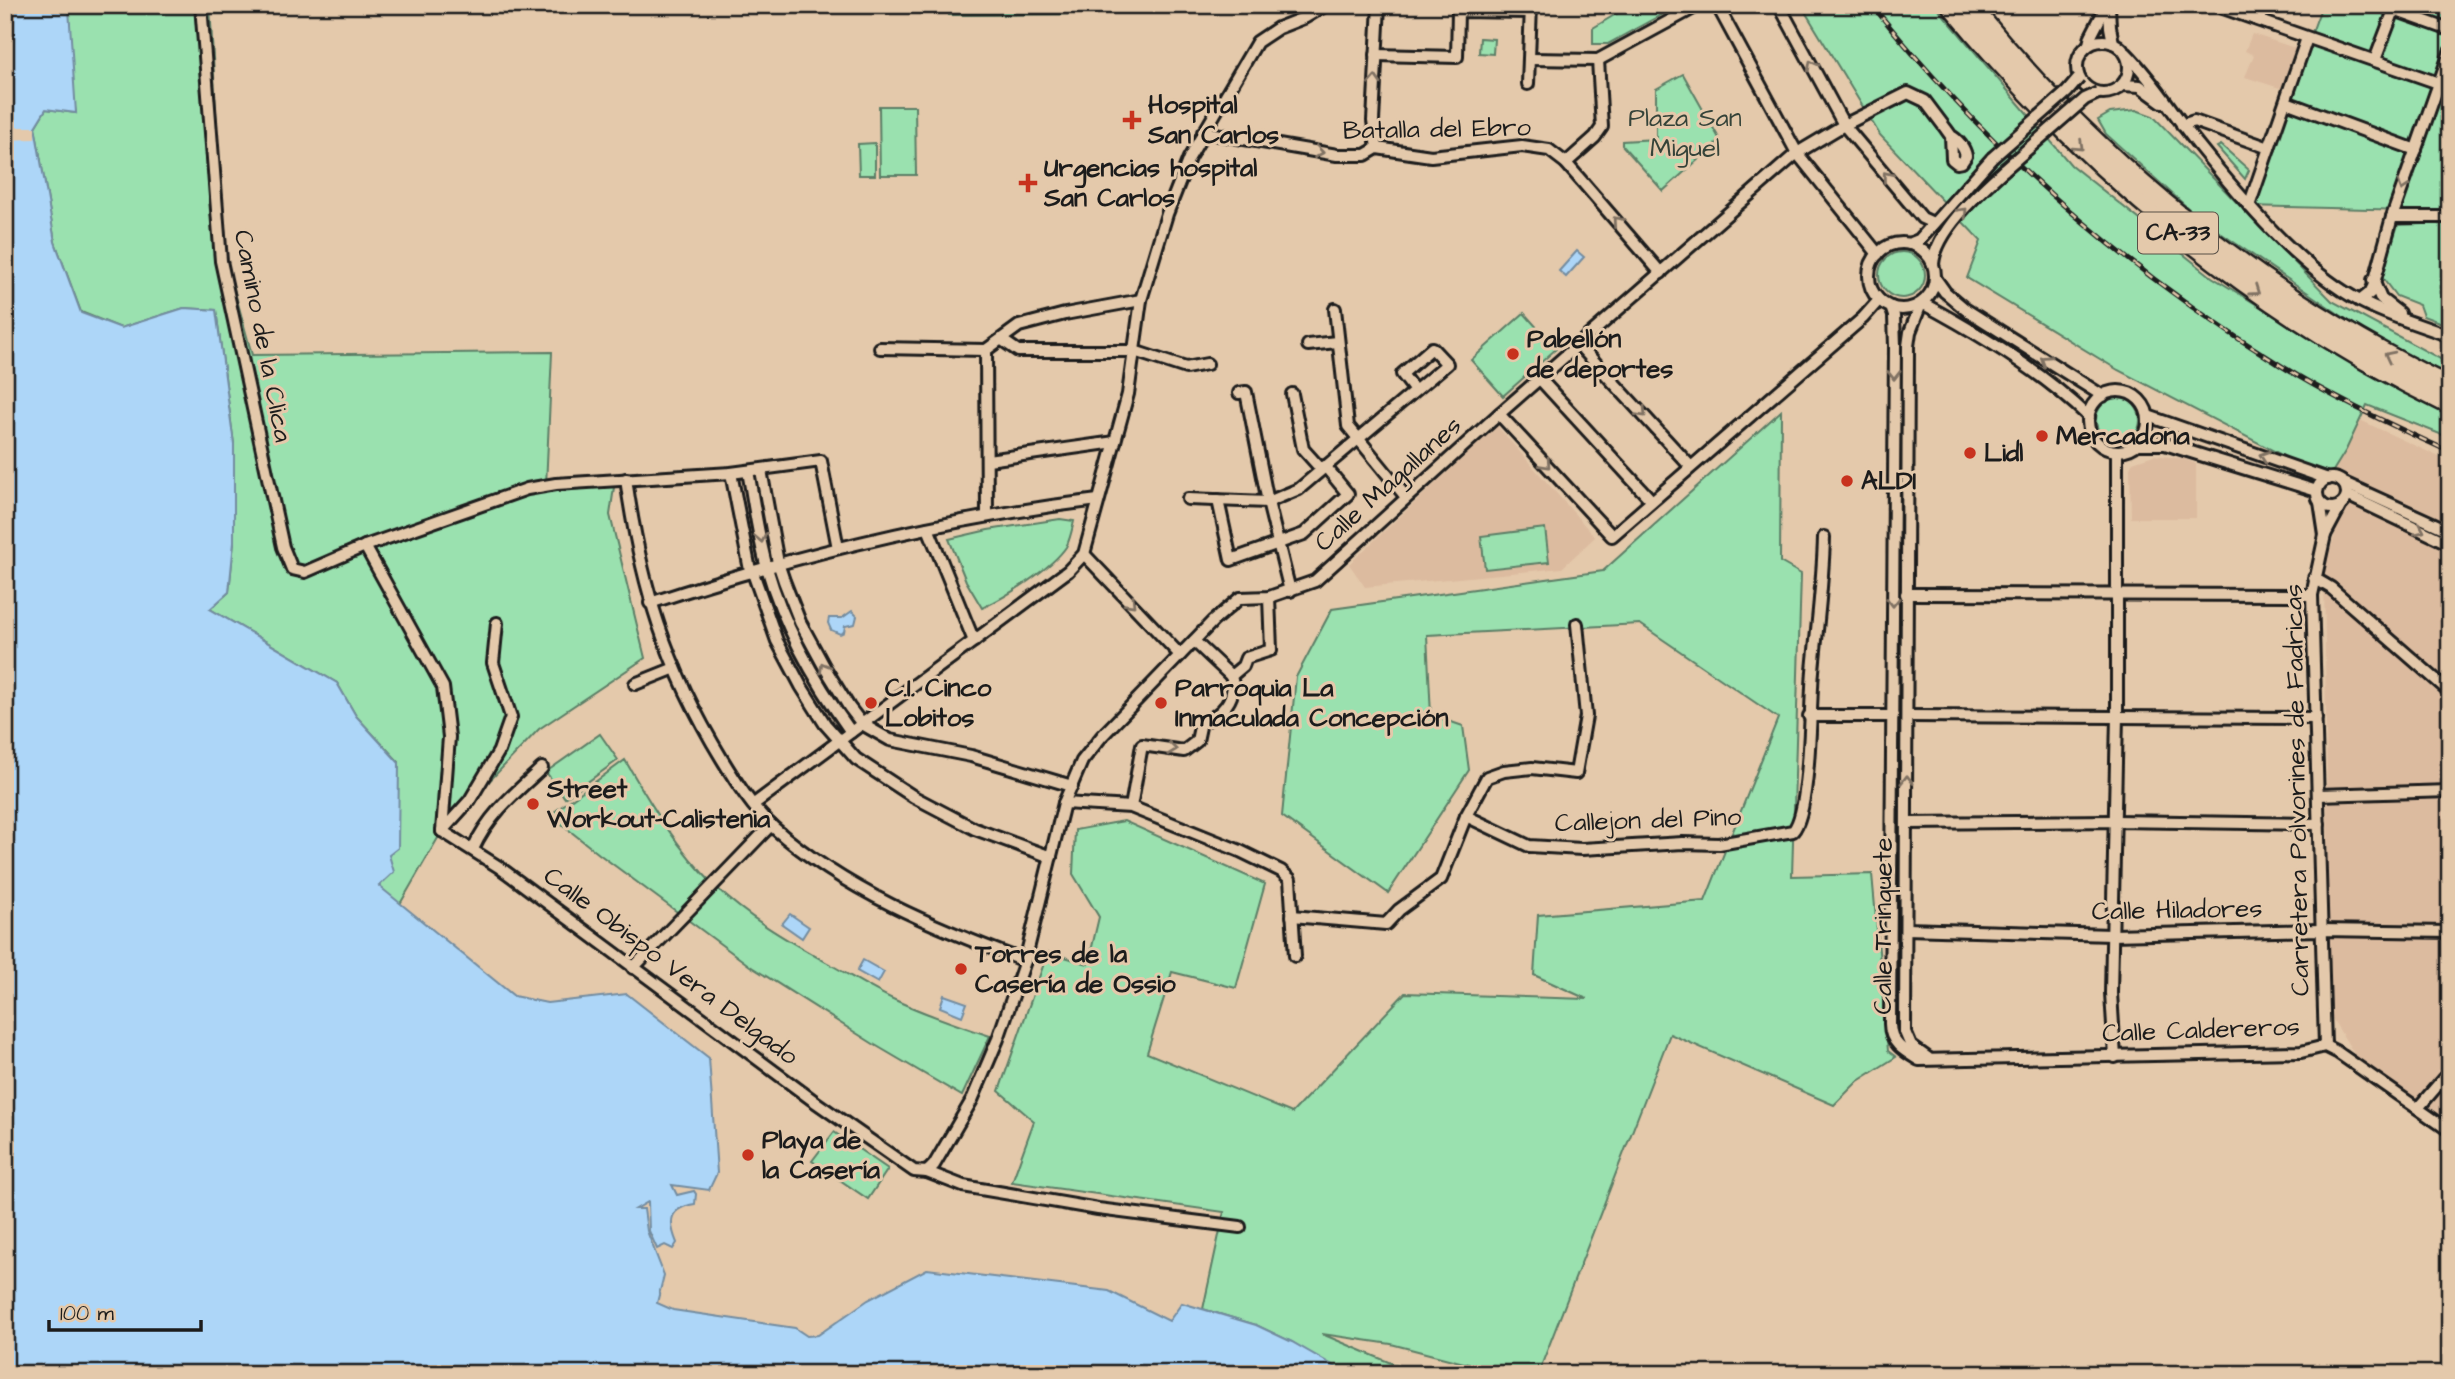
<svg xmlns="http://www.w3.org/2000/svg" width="2455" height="1379" viewBox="0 0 2455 1379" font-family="'Architects Daughter',sans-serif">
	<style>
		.built { fill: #dcbb9f }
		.green { fill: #9ae1af; stroke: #5b7e66; stroke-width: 2 }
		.water { fill: #add6f8; stroke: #738ca0; stroke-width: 2 }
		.pier { fill: #e4c9ab }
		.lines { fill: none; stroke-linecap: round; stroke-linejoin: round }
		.minor-casing { stroke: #1c1c1c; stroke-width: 16 }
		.highway-casing { stroke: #1c1c1c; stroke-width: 23 }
		.minor { stroke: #e4c9ab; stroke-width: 10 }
		.highway { stroke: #e4c9ab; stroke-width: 18 }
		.rail-casing { stroke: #1c1c1c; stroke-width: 5 }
		.rail { stroke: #e4c9ab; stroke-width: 2.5; stroke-dasharray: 8; stroke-linecap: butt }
		.minor-bridge-casing { stroke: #1c1c1c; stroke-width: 16; stroke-linecap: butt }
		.minor-bridge { stroke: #e4c9ab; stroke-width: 10 }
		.oneway { stroke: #807264 }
		.poi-dot { fill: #c8321e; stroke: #e4c9ab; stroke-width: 2.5 }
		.labels { text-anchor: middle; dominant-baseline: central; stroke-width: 6; stroke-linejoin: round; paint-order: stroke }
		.shield { fill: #e4c9ab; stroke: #585047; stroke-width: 2 }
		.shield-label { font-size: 24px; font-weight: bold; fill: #1c1c1c }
		.poi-label { font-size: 26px; font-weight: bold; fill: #1c1c1c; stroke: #e4c9ab; text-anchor: start }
		.park-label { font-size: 26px; fill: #354339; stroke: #e4c9ab }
		.street-label { font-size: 26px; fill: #1c1c1c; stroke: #e4c9ab }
	</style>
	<rect width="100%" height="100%" fill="#e4c9ab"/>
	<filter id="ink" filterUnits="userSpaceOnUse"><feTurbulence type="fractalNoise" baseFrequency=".0143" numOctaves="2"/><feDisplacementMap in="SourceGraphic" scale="14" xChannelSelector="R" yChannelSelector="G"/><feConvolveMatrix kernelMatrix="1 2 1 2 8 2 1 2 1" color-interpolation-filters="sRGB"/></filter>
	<g filter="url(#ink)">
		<g class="built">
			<path d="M2252,34L2298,49L2286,90L2245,77L2254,55L2245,51Z"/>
			<path d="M2360,420L2450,462V1124L2360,1063L2330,1015L2324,572L2342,509V483L2328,479L2346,450Z"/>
			<path d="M1497,426L1595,537L1562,568L1365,587L1349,564Z"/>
			<path d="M2154,455L2185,459L2196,464V518H2131L2130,467L2133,462Z"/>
		</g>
		<g class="green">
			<path d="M58,5H210L224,252L252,355L552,352L546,486L615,480L610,515L645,658L539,729L442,831L400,904L378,886L389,855L399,762L356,716L337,683L210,609L229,592L234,542V444L216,310L184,308L121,328L81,312L55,242L35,127L46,109L76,113Z"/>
			<path d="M948,5H1080L1081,14L949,15Z"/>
			<path d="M1631,5H1672L1674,8L1608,44H1593V28Z"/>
			<path d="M1801,5H1935L2071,165L2212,277L2371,375L2450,416V438L2367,405L2346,450L2328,479L2118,370L1967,278L1981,241L1880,135Z"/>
			<path d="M2322,5H2450V211L2249,206Z"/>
			<path d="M1480,38L1494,39L1493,54L1479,53Z"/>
			<path d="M1683,74L1720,140L1663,191L1622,145V141L1656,139V89Z"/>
			<path d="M879,106H915L916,175H880Z"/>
			<path d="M2136,110L2153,116L2332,301L2450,364V376L2371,336L2200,219L2106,134L2098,120L2110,113Z"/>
			<path d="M875,143V175H859L858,144Z"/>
			<path d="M2221,145L2249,170L2245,179L2217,147Z"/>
			<path d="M2450,223V326L2423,316L2419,305L2396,296L2381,276L2398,225Z"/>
			<circle cx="1902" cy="275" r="23"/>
			<path d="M1524,313L1556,349L1503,396L1471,360Z"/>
			<circle cx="2118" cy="420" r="22"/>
			<path d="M1781,411L1780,562L1801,574L1792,876L1872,874L1888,1051L1896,1057L1858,1081L1834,1105L1670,1034L1538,1374H1506L1391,1344L1322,1334L1417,1374H1341L1292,1342L1256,1325L1203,1309L1224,1212L1012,1182L1034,1121L999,1091L1048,952L1088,964L1099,917L1073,874L1075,830L1124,821L1265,884L1236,988L1172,972L1147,1053L1292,1113L1405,993L1587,999L1534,975L1538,915L1705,901L1778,718L1640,624L1427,635L1431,715L1463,726L1469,770L1388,893L1282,816L1296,677L1332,609L1603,571Z"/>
			<path d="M1060,519L1074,521C1072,530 1070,540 1066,547C1052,568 1005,598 982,608L966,581L949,539L988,530Z"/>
			<path d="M1545,528L1549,562L1485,569L1481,536Z"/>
			<path d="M600,734L618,760L565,798L546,772Z"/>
			<path d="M625,760C651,805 678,850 715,886C747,917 785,939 824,961C848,974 871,989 895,1000C925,1014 957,1025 990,1036L962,1096L875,1045L750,966L599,854L550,815Z"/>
			<path d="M834,1132L888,1169L868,1199L812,1161Z"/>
		</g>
		<g class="water">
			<path d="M5,5H64L69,9L76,113L46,109L35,127L55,242L81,313L121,328L184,308L216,310L234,444V542L229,592L210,609L337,683L356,716L399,763L398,848L389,855L394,872L379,886L514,996L547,1003L627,994L709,1058L717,1173L709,1190L672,1185L677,1195L694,1191L696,1194L695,1204C669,1208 668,1221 677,1243L673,1249L665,1245L657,1249L649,1231L648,1202L636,1209H644L647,1231L664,1275L657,1303L673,1310L795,1328L807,1336L818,1335L868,1300L927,1269L1109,1291L1169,1321L1182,1303L1256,1325L1292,1342L1348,1374H5Z"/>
			<path d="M1577,251L1584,257L1566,277L1559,271Z"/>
			<path d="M852,611L857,616L855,624L845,626L844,632L840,634L831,630L828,623L829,618H842Z"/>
			<path d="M790,914L809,927L802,938L782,924Z"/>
			<path d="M863,960L884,972L878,983L857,971Z"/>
			<path d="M944,995L967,1003L962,1016L940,1007Z"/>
		</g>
		<path class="pier" d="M5,127H35V139L5,140Z"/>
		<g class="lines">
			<g class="minor-casing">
				<g id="minor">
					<path d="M201,5L221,261L283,547L292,569L305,572L365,546L527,489L556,484L731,473L821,461L838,548"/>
					<path d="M1717,5L1797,153L1878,254"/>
					<path d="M1779,5L1844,125L1922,218L1933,223"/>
					<path d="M2109,5L2110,27L2113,43"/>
					<path d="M2380,5L2450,30"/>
					<path d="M2223,8L2450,87"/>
					<path d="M2259,20L2264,5"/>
					<circle cx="2103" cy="67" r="26"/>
					<path d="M2089,44L2091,36L2107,5"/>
					<path d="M2126,53C2154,81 2174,115 2199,146C2240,197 2301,270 2360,301C2388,316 2420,325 2450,336"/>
					<path d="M1376,55L1457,57L1458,11L1531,12"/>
					<path d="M1530,59L1598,60L1699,5"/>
					<path d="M2375,60L2396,5"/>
					<path d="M1528,84L1531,6"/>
					<path d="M2123,85L2140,86L2162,102"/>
					<path d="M2286,102L2416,150"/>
					<path d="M2182,125L2194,121L2269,148"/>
					<path d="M1203,132L1337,155H1365L1377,148L1431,156L1522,146L1549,150L1566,163L1661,273"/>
					<path d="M1377,148L1373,121L1379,5"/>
					<path d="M1566,163L1595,137L1602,127L1598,60"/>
					<path d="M2249,206L2307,38"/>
					<path d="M2392,217H2450"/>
					<circle cx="1902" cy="276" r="33"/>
					<path d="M1909,244L1919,240L1992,158"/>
					<path d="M1933,264C1936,230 1981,191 2005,169"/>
					<path d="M1935,278L1945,292L1965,309L2103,396"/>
					<path d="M2373,280L2381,299L2399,313"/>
					<path d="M2360,301L2370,293L2373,287L2392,217L2450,52"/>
					<path d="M1922,303C1978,333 2043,372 2089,417"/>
					<path d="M1921,304L1910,332L1908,346L1905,1032L1911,1046L1928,1058"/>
					<path d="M1891,307L1894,316L1895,346L1890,1024C1890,1043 1904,1051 1919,1060L2301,1052L2325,1046L2337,1052L2450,1131"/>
					<path d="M1335,309L1348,426L1406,497"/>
					<path d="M1002,340L1018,351H1134L1186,368L1207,364"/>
					<path d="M1308,345L1337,342"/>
					<path d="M1579,345L1690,466"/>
					<path d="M880,348L986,350"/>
					<path d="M986,350L1019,326L1065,314L1141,300"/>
					<path d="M986,350L987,516"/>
					<path d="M1540,379L1651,500"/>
					<circle cx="2118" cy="421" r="30"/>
					<path d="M1239,393L1246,392L1268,502L1290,591"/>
					<path d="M1292,394L1303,449L1321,469"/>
					<path d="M1499,414L1612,536L1863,318L1879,300"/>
					<path d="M2148,416L2328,479"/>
					<path d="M2138,444H2165L2317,491"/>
					<path d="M988,460L1115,442"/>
					<path d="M761,470L778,563L784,581L800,622L825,668L849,707L862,724L890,740L971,756L1072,786"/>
					<path d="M748,471C754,503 758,536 767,568C784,627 815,682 851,732"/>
					<path d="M731,473L750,570"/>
					<circle cx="2332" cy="493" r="15"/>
					<path d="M626,479C641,586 666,667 722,759C736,782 753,809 773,827C845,891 936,928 1025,961"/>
					<path d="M2342,482L2450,531"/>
					<path d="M2347,495L2450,544"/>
					<path d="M1188,499L1268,502L1299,489L1447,364L1432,348L1402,374L1415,391"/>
					<path d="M1218,500L1231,560L1304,534L1348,494L1325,466"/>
					<path d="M2320,502L2325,535"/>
					<path d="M928,528L974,641"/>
					<path d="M365,546L443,687L449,737L442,831"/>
					<path d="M1084,554L1180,655"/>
					<path d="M752,570L777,641L801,686L825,724L856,759L914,797L975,829L1051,857"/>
					<path d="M2314,578L2331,588L2450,692"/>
					<path d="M1906,594L2312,595"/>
					<path d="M650,603C796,555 945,518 1098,500"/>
					<path d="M1194,641L1231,676"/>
					<path d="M1231,676L1243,666L1246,658L1271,650L1269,597"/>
					<path d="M635,684L675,668"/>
					<path d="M1809,716H1893"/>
					<path d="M1907,716L2316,718"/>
					<path d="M2318,795L2450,791"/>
					<path d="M1064,803L1131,807L1240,851L1281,871L1290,879L1295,956"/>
					<path d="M754,804L1068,571L1084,554L1128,394L1141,300L1167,214L1189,158L1257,42L1278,28L1306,17L1326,5"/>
					<path d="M1131,807L1142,745L1184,751L1197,741L1201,722C1221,717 1238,698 1231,676"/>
					<path d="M1466,816L1529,846L1582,849L1683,843L1719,844L1793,831C1811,811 1810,703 1813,671C1817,626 1823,582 1824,537"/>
					<path d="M1907,823L2115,821L2319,824"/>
					<path d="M442,831L499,867L814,1101L914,1171L927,1172L934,1165L972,1100L998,1039L1025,961L1064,803L1082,761L1102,736L1213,621L1240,598L1269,597L1315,581L1499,414L1797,153L1844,125L1908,93L1925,101L1946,129L1951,136L1952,159L1957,163L1962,162L1966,156C1965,149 1958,139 1951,136"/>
					<path d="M442,831L470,800L499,751L511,717L493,663L497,623"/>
					<path d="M473,849C488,815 515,793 542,768"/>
					<path d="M1292,916L1386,924L1399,910L1441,879L1466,816L1487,777L1504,771L1532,768L1576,773L1586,716L1577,624"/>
					<path d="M1906,929L2112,935L2321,930L2450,932"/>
					<path d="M633,968L771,825"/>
					<path d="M2325,1046L2312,595L2325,535L2341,505"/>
					<path d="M2115,1057L2111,993L2117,716V451"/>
					<path d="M2418,1108L2450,1071"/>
					<path d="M927,1172L963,1186L1098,1209L1240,1227"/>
				</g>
			</g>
			<g class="highway-casing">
				<g id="highway">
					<path d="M1951,5C2088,172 2255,311 2450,405"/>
					<path d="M1970,5C2100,166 2263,297 2450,387"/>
				</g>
			</g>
			<use href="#minor" class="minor"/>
			<use href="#highway" class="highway"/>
			<g class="rail-casing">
				<path id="rail" d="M1872,5C1987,148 2124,269 2280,365C2334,399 2392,425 2450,452"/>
			</g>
			<use href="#rail" class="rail"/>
			<g class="minor-bridge-casing">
				<g id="minor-bridge">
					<path d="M1992,158L2067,92L2079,78"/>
					<path d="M2005,169L2085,99L2098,93"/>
				</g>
			</g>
			<use href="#minor-bridge" class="minor-bridge"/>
		</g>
		<defs><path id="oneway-chevron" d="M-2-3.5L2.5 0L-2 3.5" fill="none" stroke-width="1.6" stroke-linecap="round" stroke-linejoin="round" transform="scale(1.75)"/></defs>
		<g class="oneway">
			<use href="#oneway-chevron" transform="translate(1812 65) rotate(-118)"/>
			<use href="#oneway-chevron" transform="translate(1375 80) rotate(-87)"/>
			<use href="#oneway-chevron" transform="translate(2079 146) rotate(43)"/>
			<use href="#oneway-chevron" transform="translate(1319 152) rotate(9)"/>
			<use href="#oneway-chevron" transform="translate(1887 176) rotate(-129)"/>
			<use href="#oneway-chevron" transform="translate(2403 186) rotate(109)"/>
			<use href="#oneway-chevron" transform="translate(1963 212) rotate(-47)"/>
			<use href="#oneway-chevron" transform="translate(1617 221) rotate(-131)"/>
			<use href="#oneway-chevron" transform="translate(2255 291) rotate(35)"/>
			<use href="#oneway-chevron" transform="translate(2389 356) rotate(-153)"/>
			<use href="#oneway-chevron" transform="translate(2045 360) rotate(-147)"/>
			<use href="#oneway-chevron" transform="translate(1894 375) rotate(90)"/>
			<use href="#oneway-chevron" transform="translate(1642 413) rotate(47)"/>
			<use href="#oneway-chevron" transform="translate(2264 456) rotate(-161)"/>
			<use href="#oneway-chevron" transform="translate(1546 464) rotate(47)"/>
			<use href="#oneway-chevron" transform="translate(2420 530) rotate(25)"/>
			<use href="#oneway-chevron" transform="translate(761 538) rotate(79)"/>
			<use href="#oneway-chevron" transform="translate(1893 602) rotate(90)"/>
			<use href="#oneway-chevron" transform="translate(1131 603) rotate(47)"/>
			<use href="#oneway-chevron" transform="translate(824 667) rotate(-120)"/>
			<use href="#oneway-chevron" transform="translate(1172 749) rotate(7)"/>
			<use href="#oneway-chevron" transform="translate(1907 780) rotate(-90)"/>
		</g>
	</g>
	<g class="poi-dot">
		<path d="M1128.5 109.5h7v7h7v7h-7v7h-7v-7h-7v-7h7z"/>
		<path d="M1024.5 172.5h7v7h7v7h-7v7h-7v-7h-7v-7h7z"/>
		<circle cx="1513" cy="354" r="7"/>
		<circle cx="2042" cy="436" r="7"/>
		<circle cx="1970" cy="453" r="7"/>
		<circle cx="1847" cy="481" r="7"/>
		<circle cx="871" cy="703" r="7"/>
		<circle cx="1161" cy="703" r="7"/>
		<circle cx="533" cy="804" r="7"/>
		<circle cx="961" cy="969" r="7"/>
		<circle cx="748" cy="1155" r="7"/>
	</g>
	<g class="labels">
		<rect class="shield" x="2138" y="212.5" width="80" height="41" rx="5"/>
		<g class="shield-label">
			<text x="2178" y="233">CA-33</text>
		</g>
		<g class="poi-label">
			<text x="1148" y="105">Hospital<tspan x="1148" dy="30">San Carlos</tspan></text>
			<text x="1044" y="168">Urgencias hospital<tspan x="1044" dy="30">San Carlos</tspan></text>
			<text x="1527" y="339">Pabellón<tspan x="1527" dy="30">de deportes</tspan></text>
			<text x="2056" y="436">Mercadona</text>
			<text x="1984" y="453">Lidl</text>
			<text x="1861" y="481">ALDI</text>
			<text x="885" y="688">C.I. Cinco<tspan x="885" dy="30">Lobitos</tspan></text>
			<text x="1175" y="688">Parroquia La<tspan x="1175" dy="30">Inmaculada Concepción</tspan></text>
			<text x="547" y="789">Street<tspan x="547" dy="30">Workout-Calistenia</tspan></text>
			<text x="975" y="954">Torres de la<tspan x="975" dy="30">Casería de Ossio</tspan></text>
			<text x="762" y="1140">Playa de<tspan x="762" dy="30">la Casería</tspan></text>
		</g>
		<g class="park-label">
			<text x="1685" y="118">Plaza San<tspan x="1685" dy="30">Miguel</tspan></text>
		</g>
		<g class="street-label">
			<text transform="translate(1437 129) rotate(-1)">Batalla del Ebro</text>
			<text transform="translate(263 336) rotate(79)">Camino de la Clica</text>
			<text transform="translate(1388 484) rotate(-42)">Calle Magallanes</text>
			<text transform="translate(2297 790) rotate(-91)">Carretera Polvorines de Fadricas</text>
			<text transform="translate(1648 820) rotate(-2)">Callejon del Pino</text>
			<text transform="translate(2177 910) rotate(-1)">Calle Hiladores</text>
			<text transform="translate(1883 926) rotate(-90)">Calle Trinquete</text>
			<text transform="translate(671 966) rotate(37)">Calle Obispo Vera Delgado</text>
			<text transform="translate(2201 1030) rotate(-2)">Calle Caldereros</text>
		</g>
	</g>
	<rect width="2455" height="1379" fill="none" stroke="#e4c9ab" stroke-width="28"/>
	<rect x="14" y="14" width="2427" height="1351" fill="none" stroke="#1c1c1c" stroke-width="2.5" filter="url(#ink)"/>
	<path d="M49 1320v10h152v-10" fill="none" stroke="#1c1c1c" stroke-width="3.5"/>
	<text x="60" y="1320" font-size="21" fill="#1c1c1c" stroke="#e4c9ab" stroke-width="5" paint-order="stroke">100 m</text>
</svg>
